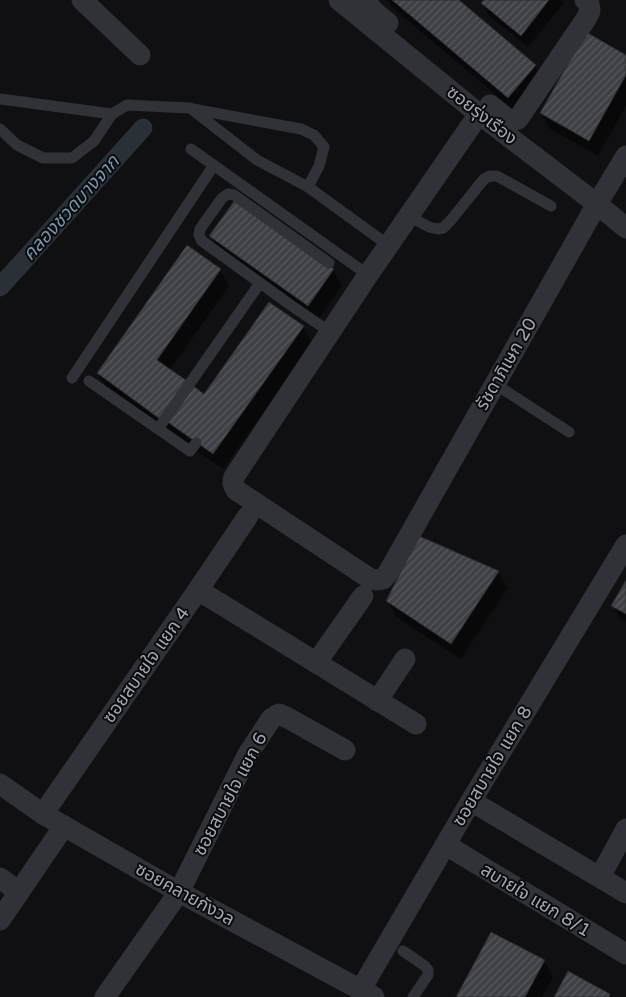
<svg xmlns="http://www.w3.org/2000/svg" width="626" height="997" viewBox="0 0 626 997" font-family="'Varela Round','Noto Sans Thai',sans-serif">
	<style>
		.shadow { fill: #0007 }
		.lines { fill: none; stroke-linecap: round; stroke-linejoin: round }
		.canal { stroke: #293137; stroke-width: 19 }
		.building { fill: url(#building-hatch); stroke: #2a2a2e }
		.lane { stroke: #313237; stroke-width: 11 }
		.street { stroke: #313237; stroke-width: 21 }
		.labels { text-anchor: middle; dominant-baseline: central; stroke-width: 4; stroke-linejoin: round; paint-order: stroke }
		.street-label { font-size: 18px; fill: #a1a7b3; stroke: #0b0b0d }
		.water-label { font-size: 19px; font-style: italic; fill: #7796af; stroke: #0b0b0d }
	</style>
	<defs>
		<pattern id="building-hatch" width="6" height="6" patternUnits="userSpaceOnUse" patternTransform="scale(1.25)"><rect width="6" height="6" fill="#3f4045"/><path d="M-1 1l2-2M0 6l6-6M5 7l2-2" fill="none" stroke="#58595d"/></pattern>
	</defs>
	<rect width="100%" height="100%" fill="#101012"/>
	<g class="shadow">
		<path d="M388,0H457L535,65L544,81L517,113L392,7Z"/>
		<path d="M485,0H562L564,3L528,47L489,16L482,4Z"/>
		<path d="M626,56V106L598,156L550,129L541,113Z"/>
		<path d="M211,236L333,270L342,286L317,321L220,252Z"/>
		<path d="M187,247L220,270L229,286L170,370L204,396L303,327L312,343L223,469L177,437L172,430L170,434L107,389L98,374Z"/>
		<path d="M419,538L498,572L508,588L461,659L396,617L387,601Z"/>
		<path d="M626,582V622L620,618L613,606Z"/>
		<path d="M544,961L553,977L542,997H458Z"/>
	</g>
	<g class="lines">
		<path class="canal" d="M0,287L143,128"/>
	</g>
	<g class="building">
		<path d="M392,0H459L536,65L508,98Z"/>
		<path d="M484,0H549L521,36L481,3Z"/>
		<path d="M586,32L626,55V75L589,141L540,113Z"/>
		<path d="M235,200L334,269L308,306L209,236Z"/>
		<path d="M187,245L221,269L157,360L187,381L160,419L97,373Z"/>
		<path d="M269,302L304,326L213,454L166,421L192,385L204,394Z"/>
		<path d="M419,536L499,571L451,644L386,601Z"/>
		<path d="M626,580V614L611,606Z"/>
		<path d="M491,932L545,960L525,997H456Z"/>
		<path d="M568,971L610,994L609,997H554Z"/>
	</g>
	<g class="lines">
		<g class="lane">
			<path d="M0,99L112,114L127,105L190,108L257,160L308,187L388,245"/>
			<path d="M193,109L301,129L314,135L324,147L319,166L308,187"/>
			<path d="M0,129L17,145L43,158H72L94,141L112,114"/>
			<path d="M191,149L368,275"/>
			<path d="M409,216L429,227L438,229L443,228L451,220L484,179L490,176H497L551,206"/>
			<path d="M329,263L234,195L228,194L222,198L200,229L199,235L202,241L292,306L330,332"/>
			<path d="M72,378L214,165"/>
			<path d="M89,381L190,451L196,443"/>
			<path d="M495,384L569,432"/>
			<path d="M158,429L260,283"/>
			<path d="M403,951L425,966L428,970V975L413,997"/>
		</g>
		<g class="street">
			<path d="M82,0L140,55"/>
			<path d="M339,0L479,114L597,204L626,228"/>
			<path d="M367,0C369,10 380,16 388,23"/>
			<path d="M490,105L510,121L518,119L586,19L590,11L589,4L585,0"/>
			<path d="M479,114L368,275L234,477C232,482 233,485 236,490L369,578L376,580L383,579L388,573L597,204L626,156"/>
			<path d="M198,590L416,724"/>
			<path d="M316,663L363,596"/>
			<path d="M377,701L405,659"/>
			<path d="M0,784L43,814L64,826L179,892L374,997"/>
			<path d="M471,801L626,893"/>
			<path d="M43,814L198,590L248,516"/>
			<path d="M446,845L626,954"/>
			<path d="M600,877L626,829"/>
			<path d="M0,878L19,892"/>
			<path d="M0,920L64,826"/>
			<path d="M361,989L471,801L626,545"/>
			<path d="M105,997L179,892L248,754L271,719L279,714L286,717L345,750"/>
		</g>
	</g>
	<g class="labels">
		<g class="street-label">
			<text transform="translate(482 115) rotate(38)">ซอยรุ่งเรือง</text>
			<text transform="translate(506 364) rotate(-60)">รัชดาภิเษก 20</text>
			<text transform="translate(146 665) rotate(-55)">ซอยสบายใจ แยก 4</text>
			<text transform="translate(492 766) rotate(-59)">ซอยสบายใจ แยก 8</text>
			<text transform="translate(230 794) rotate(-62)">ซอยสบายใจ แยก 6</text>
			<text transform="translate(185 894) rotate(29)">ซอยคลายกังวล</text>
			<text transform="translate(536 900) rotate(31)">สบายใจ แยก 8/1</text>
		</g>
		<g class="water-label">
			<text transform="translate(71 208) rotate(-48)">คลองชวดบางจาก</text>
		</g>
	</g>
</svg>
